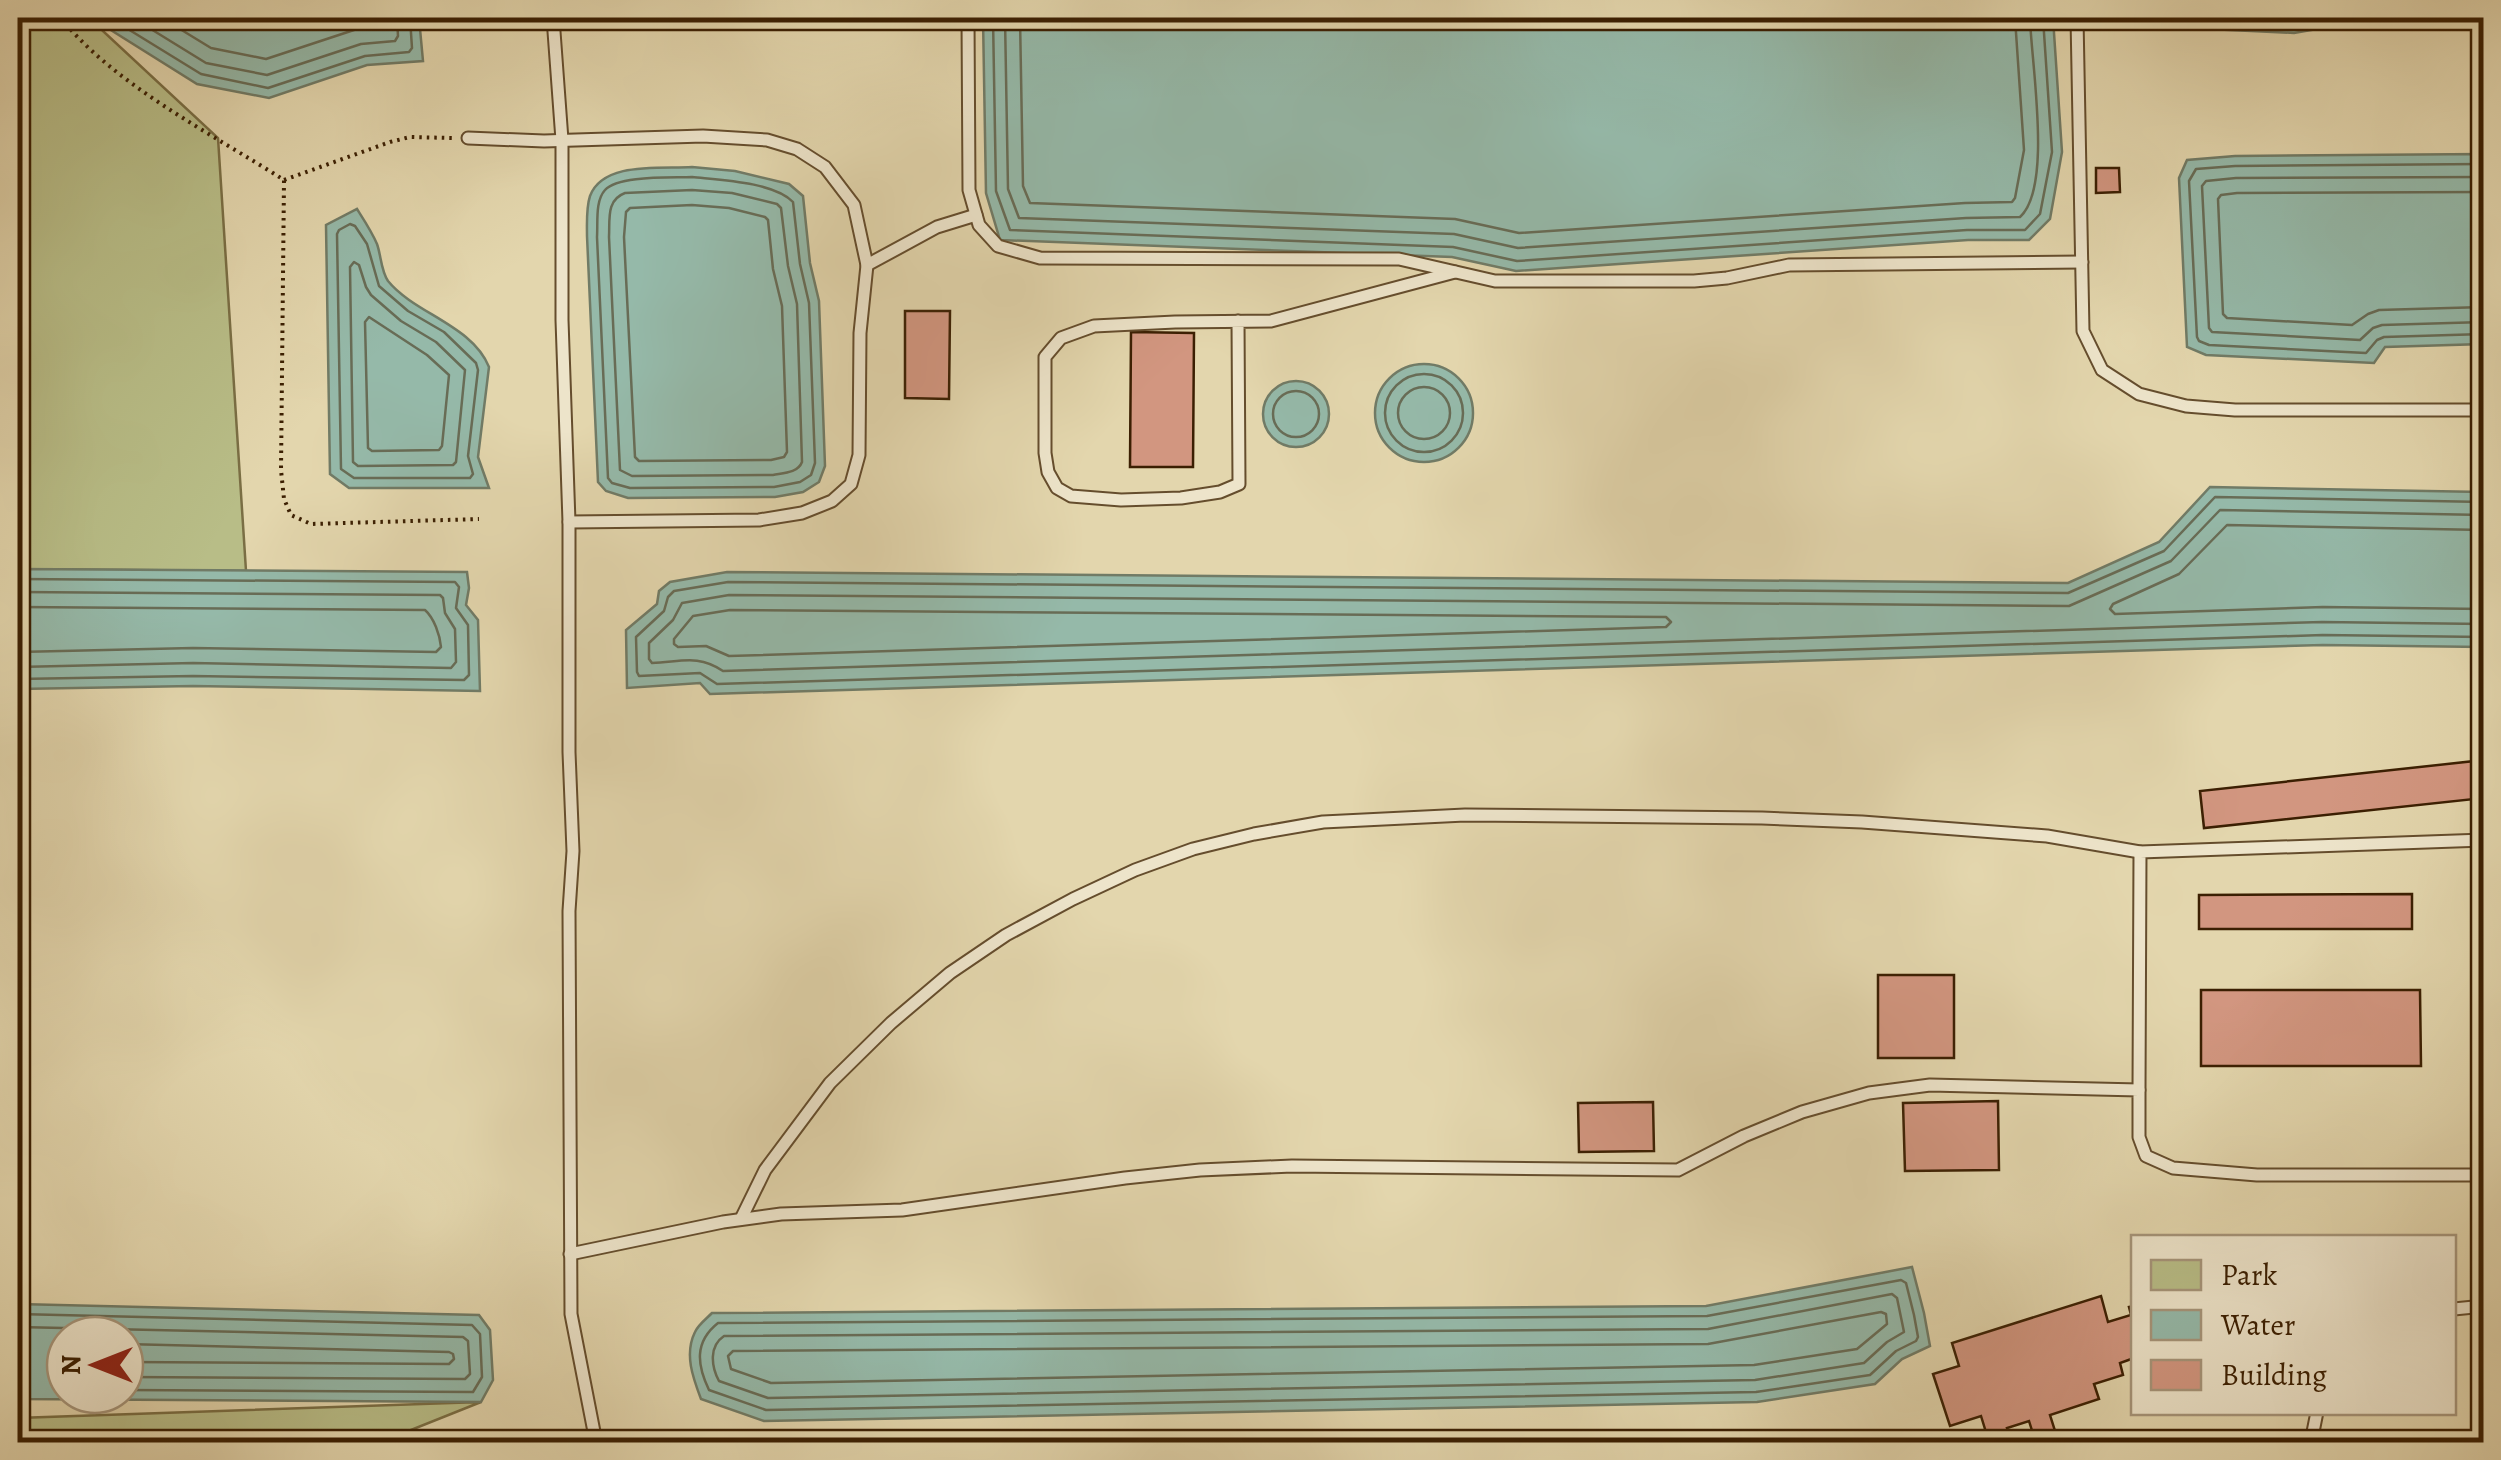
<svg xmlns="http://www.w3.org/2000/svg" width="2501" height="1460" viewBox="0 0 2501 1460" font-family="Alegreya,serif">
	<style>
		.green { fill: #b8bd87; stroke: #7a6e44; stroke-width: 2.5 }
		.water { fill: #95b9a9; stroke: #717b66; stroke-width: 2.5; fill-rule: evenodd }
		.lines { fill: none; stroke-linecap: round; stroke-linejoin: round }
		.shore { stroke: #686c56; stroke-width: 2.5 }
		.building { fill: #d29680; stroke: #3b1f02; stroke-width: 2.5 }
		.lane-casing { stroke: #654d2d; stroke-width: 15 }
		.path { stroke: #3b1f02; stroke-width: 4; stroke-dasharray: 2.5 5; stroke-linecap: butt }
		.lane { stroke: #ede4ca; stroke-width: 11 }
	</style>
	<rect width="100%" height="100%" fill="#e3d6ad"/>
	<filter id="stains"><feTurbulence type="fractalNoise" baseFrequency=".002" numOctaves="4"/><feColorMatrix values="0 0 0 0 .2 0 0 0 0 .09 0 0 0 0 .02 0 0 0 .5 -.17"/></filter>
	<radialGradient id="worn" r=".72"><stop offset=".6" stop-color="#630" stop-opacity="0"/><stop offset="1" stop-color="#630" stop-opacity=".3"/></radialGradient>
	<g class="green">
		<path d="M18,18H89L218,138L246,571L18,569Z"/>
		<path d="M481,1402L381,1442H18V1418Z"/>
	</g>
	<g class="water">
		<path d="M97,18H419L423,61L367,65L269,98L197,84L98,22Z"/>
		<path d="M983,18H2053L2062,152L2050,219L2029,240H1968L1516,271L1452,257L1000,240L986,193Z"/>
		<path d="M2103,18H2323V28L2294,33L2103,24Z"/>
		<path d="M2483,154V344L2385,347L2374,363L2206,355L2187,347L2179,178L2187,160L2235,156Z"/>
		<path d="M692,167L735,171L789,184L803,196L810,263L819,301L825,466L819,482L803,492L775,497L628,498L606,491L598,482L587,236C587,224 586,208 590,196C603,161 661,169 692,167Z"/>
		<path d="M357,209C364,220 372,232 377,244C381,255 381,271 388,281C415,314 472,325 489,367L478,457L489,488H349L330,474L326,225Z"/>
		<circle cx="1424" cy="413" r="49"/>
		<circle cx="1296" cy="414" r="33"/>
		<path d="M2210,487L2483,492V647L2323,645L710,694L700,683L627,688L626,630L657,604L659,591L670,582L727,572L2068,583L2159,542Z"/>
		<path d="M18,569L467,572L469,588L466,605L478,620L480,691L193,686L18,689Z"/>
		<path d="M1912,1267L1924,1313L1930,1346L1902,1359L1875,1384L1757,1402L764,1421L701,1399C693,1378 684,1354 695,1332C698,1325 706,1319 712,1313L1706,1306Z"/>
		<path d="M18,1304L479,1315L490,1330L493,1380L481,1402L18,1399ZM65,1335H125V1395H65Z"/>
	</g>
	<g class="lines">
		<g class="shore">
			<path d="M110,18L201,74L268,88L365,56L409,52L412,48L410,18"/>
			<path d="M133,18L206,63L267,75L361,44L395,41L398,36L397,18"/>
			<path d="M162,18L211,48L266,59L357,29L378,27L382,24V18"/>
			<path d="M993,18L996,191L1010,230L1453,247L1517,261L1967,230H2025L2040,214L2052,152L2043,18"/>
			<path d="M1005,18L1008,189L1019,218L1454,234L1518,248L1966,218L2020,217C2053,187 2031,62 2030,18"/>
			<path d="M1020,18L1023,186L1030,203L1455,219L1519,233L1965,203L2012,202L2015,198L2024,150L2015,18"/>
			<path d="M2174,18L2293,23L2310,20L2313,18"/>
			<path d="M2484,164L2235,166L2196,169L2189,181L2197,337L2199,341L2209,345L2366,353L2377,340L2384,337L2484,334"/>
			<path d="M692,177C720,180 774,182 793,202L800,264L809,303L815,463L811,475L800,482L774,487L630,488L612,483L608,478L597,237C598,222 595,201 605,190C618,175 672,178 692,177Z"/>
			<path d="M2484,177L2236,178L2206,181L2202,186L2209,328L2212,332L2360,340L2373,328L2382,325L2484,322"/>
			<path d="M692,190L732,193L777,204L781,208L788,266L797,304L802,462C798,473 783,473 773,475L632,476L620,470L609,237C610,219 606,200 625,193Z"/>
			<path d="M2484,192L2237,193L2221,195L2218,199L2223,314L2227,318L2352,325L2368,314L2379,310L2484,307"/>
			<path d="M692,205L729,208L765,217L768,220L773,269L782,306L787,452L784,457L771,460L639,461L635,457L624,237L626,212L630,208Z"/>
			<path d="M350,224L355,226L367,244L379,286L408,311L444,332L476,363L478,370L468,456L473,474L470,478H354L341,469L337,234L339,230Z"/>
			<path d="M354,262L359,265L366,287L371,295L401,321L436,342L465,370L456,462L453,465L358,466L353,462L350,267Z"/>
			<path d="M369,317L427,355L449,375L442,446L439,450L372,451L368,448L365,322Z"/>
			<circle cx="1424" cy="413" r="39"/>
			<circle cx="1424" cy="413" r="26"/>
			<circle cx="1296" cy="414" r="23"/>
			<path d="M2484,502L2215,497L2164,551L2068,593L728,582L674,591L668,597L664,611L636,637L637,672L639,676L700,673L717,684L2323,635L2484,637"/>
			<path d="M2484,515L2220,510L2171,561L2069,606L729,595L682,603L673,620L649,643V659L652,663C681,662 698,654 723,671L2322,622L2484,624"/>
			<path d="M2484,530L2227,525L2179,574L2113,604L2110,609L2115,614L2323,607L2484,609"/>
			<path d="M18,579L455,582L459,587L456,608L468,625L469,675L464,680L193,676L18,679"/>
			<path d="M18,592L440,595L443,598L445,613L455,629L456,662L451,668L193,663L18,667"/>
			<path d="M18,607L425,610C434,618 440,635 441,647L436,652L193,648L18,652"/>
			<path d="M730,610L1666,617L1671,622L1666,627L729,656L706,646L678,647L674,644V639L693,616Z"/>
			<path d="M1901,1280L1906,1283L1914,1315L1918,1337L1916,1341L1896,1351L1870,1375L1756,1392L766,1410L709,1390C697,1365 694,1342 718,1323L1707,1316Z"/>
			<path d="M1892,1294L1897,1298L1904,1332L1887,1342L1864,1363L1755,1380L768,1398L719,1381C711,1366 709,1346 724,1336L1708,1329Z"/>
			<path d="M1881,1312L1886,1314L1887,1324L1857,1349L1754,1365L771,1383L731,1369L728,1356L733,1351L1708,1344Z"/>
			<path d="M18,1314L472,1325L480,1334L482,1377L473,1392L125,1390"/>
			<path d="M18,1327L463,1337L468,1341L470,1374L465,1379L125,1377"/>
			<path d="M125,1344L449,1352L453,1354L454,1359L449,1364L125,1362"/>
		</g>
	</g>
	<g class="building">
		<path d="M2096,168H2119L2120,192L2096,193Z"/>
		<path d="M905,311H950L949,399L905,398Z"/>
		<path d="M1131,332L1194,333L1193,467H1130Z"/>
		<path d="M2484,760V798L2204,828L2200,791Z"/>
		<path d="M2412,894V929H2199V895Z"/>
		<rect x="1878" y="975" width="76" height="83"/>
		<path d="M2201,990H2420L2421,1066H2201Z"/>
		<path d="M1998,1101L1999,1170L1905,1171L1903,1103Z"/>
		<path d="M1653,1102L1654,1151L1579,1152L1578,1103Z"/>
		<path d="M2101,1296L2108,1322L2131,1315L2129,1307L2134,1306V1358L2120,1363L2123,1375L2094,1384L2099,1399L2050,1415L2055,1431L2034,1437L2029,1421L2007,1428L2012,1442H1989L1981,1416L1950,1426L1933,1374L1959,1366L1952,1343Z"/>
	</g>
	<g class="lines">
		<g class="lane-casing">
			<g id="lane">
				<path d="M553,18L562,140V320L569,522V752L573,851L569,911L571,1314L596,1442"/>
				<path d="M968,18L969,190L979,225L998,246L1040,258L1399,259L1495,281H1694L1727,278L1789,265L2082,262"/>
				<path d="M2077,18L2083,331L2102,370L2139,394L2186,406L2235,410H2484"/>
				<path d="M468,138L544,141L703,136L767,140L797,149L825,167L854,205L867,265L860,333L859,455L851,484L832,501L802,513L759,520L569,522"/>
				<path d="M867,265L937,227L976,215"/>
				<path d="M1238,321L1239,484L1220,492L1181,498L1121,500L1071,496L1057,488L1048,472L1045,453V357L1061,338L1094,326L1175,322L1271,321L1455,272"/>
				<path d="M2139,1090L2140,852L2484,840"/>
				<path d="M741,1219L765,1170L830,1083L891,1023L950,973L1006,935L1073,899L1135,870L1193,849L1254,834L1323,822L1465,815L1762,818L1862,822L2047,836L2140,852"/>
				<path d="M570,1254L723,1222L781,1214L902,1210L1125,1178L1200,1170L1292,1166L1678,1170L1744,1136L1802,1112L1869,1093L1930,1085L2139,1090V1137L2146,1156L2173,1168L2257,1175H2484"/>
				<path d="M2454,1309L2484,1306"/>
				<path d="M2311,1442L2317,1412"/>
			</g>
		</g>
		<g class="path">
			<path d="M61,18C113,84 212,134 284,180L281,470L284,499L291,515L311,524L479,519"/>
			<path d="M284,180L390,142L410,137L452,138"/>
		</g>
		<use href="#lane" class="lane"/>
	</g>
	<rect width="2501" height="1460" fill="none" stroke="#e3d6ad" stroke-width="60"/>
	<rect x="20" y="20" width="2461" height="1420" fill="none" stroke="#3b1f02" stroke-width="5"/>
	<rect x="30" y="30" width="2441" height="1400" fill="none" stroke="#3b1f02" stroke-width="2.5"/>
	<rect x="2131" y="1235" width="325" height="180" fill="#ede4ca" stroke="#a6957a" stroke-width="2.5"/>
	<rect x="2151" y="1260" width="50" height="30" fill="#b8bd87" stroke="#a6957a" stroke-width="2.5"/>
	<text x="2221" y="1285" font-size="30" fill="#3b1f02">Park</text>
	<rect x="2151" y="1310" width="50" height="30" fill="#95b9a9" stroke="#a6957a" stroke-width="2.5"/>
	<text x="2221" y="1335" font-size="30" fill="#3b1f02">Water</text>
	<rect x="2151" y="1360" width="50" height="30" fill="#d29680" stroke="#a6957a" stroke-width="2.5"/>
	<text x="2221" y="1385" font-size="30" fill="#3b1f02">Building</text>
	<g transform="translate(95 1365) rotate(270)"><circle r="48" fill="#ede4ca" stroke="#a6957a" stroke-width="2.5"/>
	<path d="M0-8L18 38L0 25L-18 38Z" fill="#8f2418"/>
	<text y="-15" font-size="28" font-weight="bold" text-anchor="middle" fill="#3b1f02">N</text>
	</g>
	<rect width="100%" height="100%" filter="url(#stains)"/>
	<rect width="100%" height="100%" fill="url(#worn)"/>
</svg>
